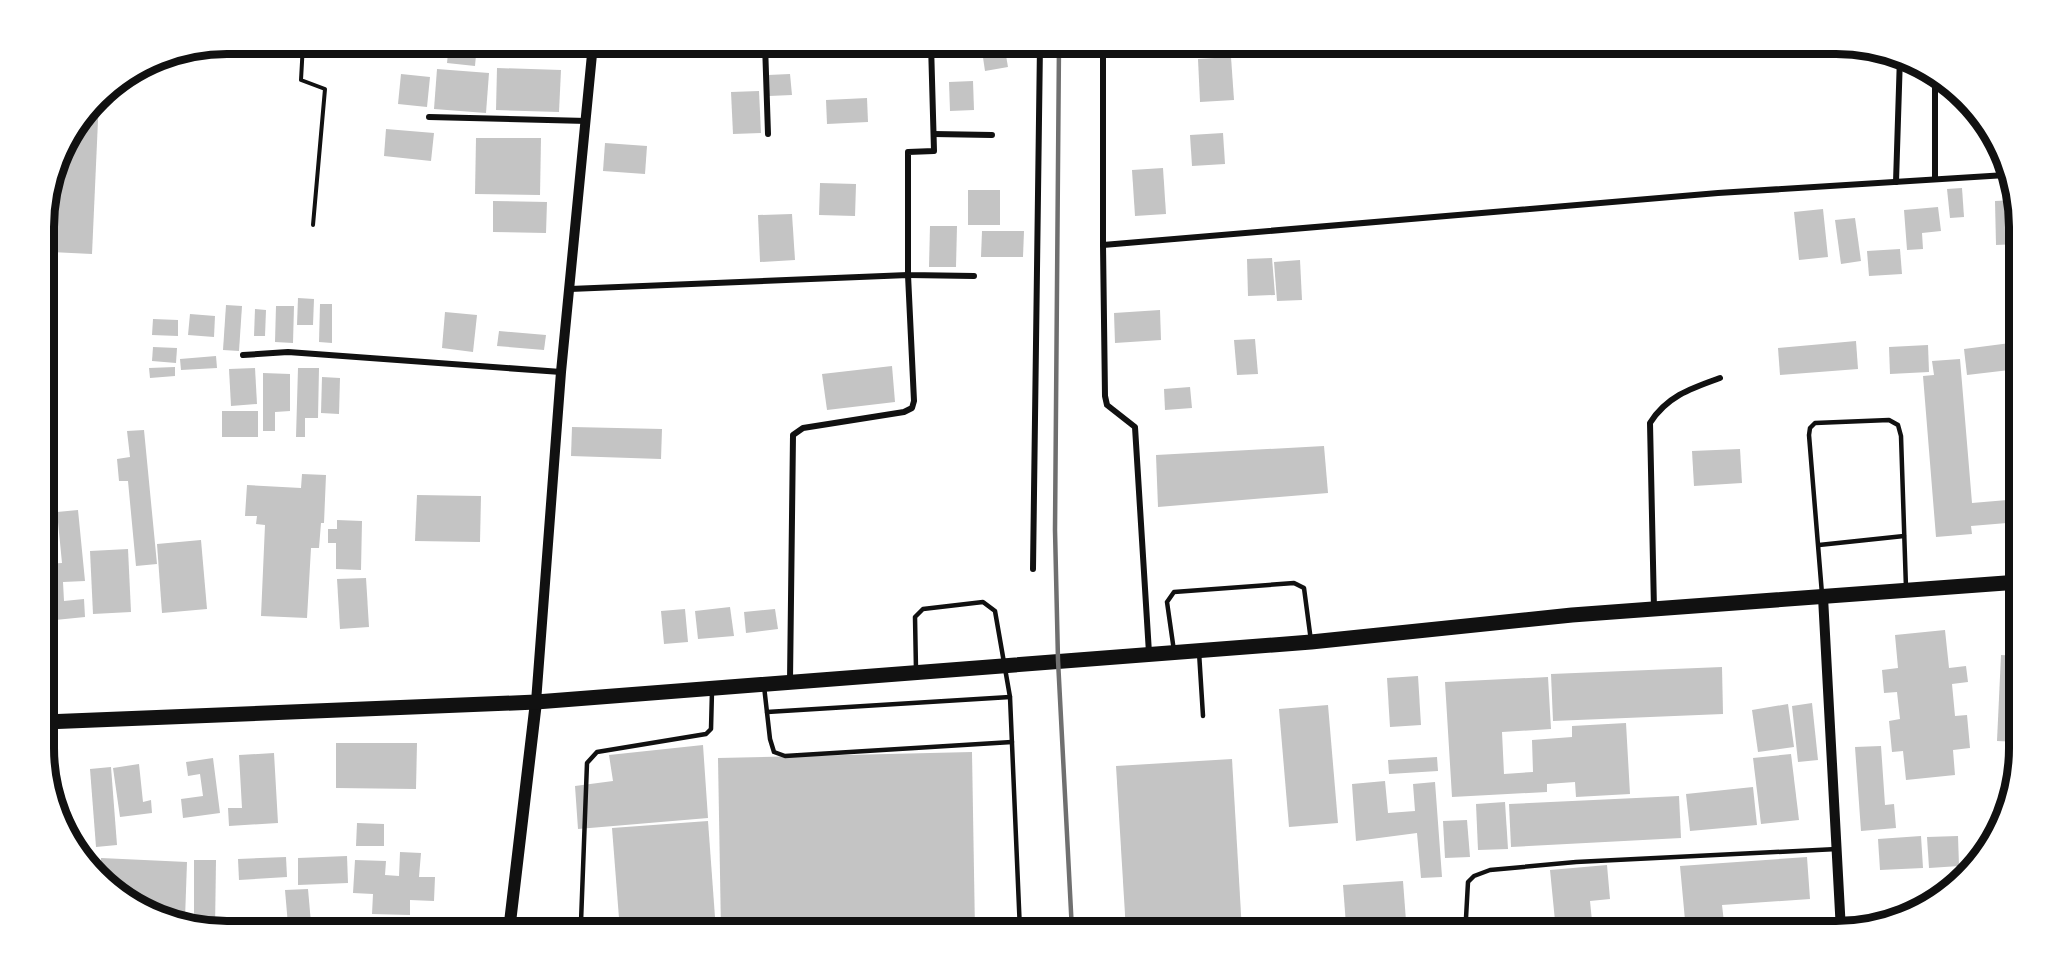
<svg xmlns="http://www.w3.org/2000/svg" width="2063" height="975" viewBox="0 0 2063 975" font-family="Overpass,sans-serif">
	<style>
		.building { fill: #c4c4c4 }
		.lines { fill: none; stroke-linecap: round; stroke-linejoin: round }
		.path { stroke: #111; stroke-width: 4 }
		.service { stroke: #111; stroke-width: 4.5 }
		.minor { stroke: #111; stroke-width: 6 }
		.tertiary { stroke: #111; stroke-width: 10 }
		.secondary { stroke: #111; stroke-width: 12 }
		.primary { stroke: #111; stroke-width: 15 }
		.rail { stroke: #707070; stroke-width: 4.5 }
		.rim { fill: none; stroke: #111; stroke-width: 8 }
	</style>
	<rect width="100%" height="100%" fill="#fff"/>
	<g class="building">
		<path d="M412,44H446L445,56L412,53Z"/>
		<path d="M449,44H477L475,66L447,63Z"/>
		<path d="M981,44H1004L1008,67L985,71Z"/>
		<path d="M1231,57L1234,100L1200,102L1198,59Z"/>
		<path d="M497,68L561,70L559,112L496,110Z"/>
		<path d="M437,69L489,73L486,113L434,109Z"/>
		<path d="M401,74L430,77L427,107L398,104Z"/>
		<path d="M790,74L792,95L769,96L768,75Z"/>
		<path d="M973,81L974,110L950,111L949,82Z"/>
		<path d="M759,91L761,133L733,134L731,92Z"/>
		<path d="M99,98L92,254L51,252L54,176L63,146Z"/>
		<path d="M867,98L868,122L827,124L826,100Z"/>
		<path d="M386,129L434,133L431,161L384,156Z"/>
		<path d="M1223,133L1225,164L1192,166L1190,135Z"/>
		<path d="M476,138H541L540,195L475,194Z"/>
		<path d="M605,143L647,146L645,174L603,171Z"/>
		<path d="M1163,168L1166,214L1135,216L1132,170Z"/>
		<path d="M820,183L856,184L855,216L819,215Z"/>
		<path d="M1962,188L1964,217L1950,218L1947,189Z"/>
		<rect x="968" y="190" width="32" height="35"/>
		<path d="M2016,200L2018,244L1996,245L1995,201Z"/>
		<path d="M493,201L547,202L546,233L493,232Z"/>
		<path d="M1938,207L1941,231L1922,233L1923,249L1907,250L1904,210Z"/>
		<path d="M1823,209L1828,257L1799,260L1794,212Z"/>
		<path d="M792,214L795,260L760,262L758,215Z"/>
		<path d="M1855,218L1861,261L1841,264L1835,220Z"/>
		<path d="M930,226H957L956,267H929Z"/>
		<path d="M982,231H1024L1023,257H981Z"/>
		<path d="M1900,249L1902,274L1869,276L1867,251Z"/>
		<path d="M1272,258L1275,295L1248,296L1247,259Z"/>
		<path d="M1300,260L1302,300L1277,301L1274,262Z"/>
		<path d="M298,298L314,299L313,325H297Z"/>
		<path d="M320,304H332V343L319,342Z"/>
		<path d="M226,305L242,306L239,351L223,350Z"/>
		<path d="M276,306H294L293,343L275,342Z"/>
		<path d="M255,309L266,310L265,336H254Z"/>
		<path d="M1160,310L1161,340L1115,343L1114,313Z"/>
		<path d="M445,312L477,315L473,352L442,348Z"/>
		<path d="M190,314L215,316L214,337L188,335Z"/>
		<path d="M153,319L178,320V336L152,335Z"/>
		<path d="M499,331L546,335L544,350L497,346Z"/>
		<path d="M1255,339L1258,374L1237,375L1234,340Z"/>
		<path d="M1856,341L1858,369L1780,375L1778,348Z"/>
		<path d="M2018,342V369L1967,375L1964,349Z"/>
		<path d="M1928,345L1929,372L1890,374L1889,347Z"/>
		<path d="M153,347L177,348L176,363L152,361Z"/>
		<path d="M216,356L217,368L181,370L180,359Z"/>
		<path d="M1960,359L1972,503L2019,499V522L1971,526L1972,534L1936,537L1923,376L1934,375L1932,361Z"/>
		<path d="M892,366L895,402L827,410L822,374Z"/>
		<path d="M175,367V376L150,378L149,368Z"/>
		<path d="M255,368L257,404L231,406L229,369Z"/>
		<path d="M298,368H319L318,418H305V437H296Z"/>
		<path d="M263,373L290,374V411L275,412V431H263Z"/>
		<path d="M322,377L340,378L339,414L321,413Z"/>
		<path d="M1190,387L1192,408L1165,410L1164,389Z"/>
		<rect x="222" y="411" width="36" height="26"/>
		<path d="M572,427L662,429L661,459L571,456Z"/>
		<path d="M144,430L157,564L136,566L128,481H119L117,459L130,457L127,431Z"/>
		<path d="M1324,446L1328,493L1158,507L1156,455Z"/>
		<path d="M1740,449L1742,483L1694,486L1692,451Z"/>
		<path d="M302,474L326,475L324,523H321L319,548H311L307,618L261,616L265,525L256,524L257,516H245L247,485L301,488Z"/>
		<path d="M417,495L481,496L480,542L415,541Z"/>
		<path d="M78,510L85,581L63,582L64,601L84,599L85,617L45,621V564L62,563L57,512Z"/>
		<path d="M337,520L362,521L361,570L336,569V543H328V529H337Z"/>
		<path d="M201,540L207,609L162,613L157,544Z"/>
		<path d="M128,549L131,612L93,614L90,551Z"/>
		<path d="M366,578L369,627L340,629L337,579Z"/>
		<path d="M730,607L734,636L698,639L695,611Z"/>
		<path d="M685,609L688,642L664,644L661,611Z"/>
		<path d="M775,609L778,629L746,633L744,612Z"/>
		<path d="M1945,630L1949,668L1966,666L1968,682L1952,684L1955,716L1967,715L1970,748L1953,750L1955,775L1906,780L1903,751L1892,752L1889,721L1900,719L1897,692L1884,693L1882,670L1898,668L1895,635Z"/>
		<path d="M2001,655L2019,656V742L1997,741Z"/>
		<path d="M1722,667L1723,714L1553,721L1551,674Z"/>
		<path d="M1418,676L1421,725L1390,727L1387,678Z"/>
		<path d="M1548,677L1551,729L1502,732L1504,774L1533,772L1532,740L1572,737V726L1626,723L1630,794L1576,797L1575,782L1547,784V792L1452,797L1445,682Z"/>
		<path d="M1812,703L1818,760L1798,762L1792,706Z"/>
		<path d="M1788,704L1794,747L1758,752L1752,710Z"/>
		<path d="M1328,705L1338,823L1289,827L1279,709Z"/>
		<path d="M336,743H417L416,789L336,788Z"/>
		<path d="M703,745L708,818L578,829L575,786L613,781L609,755Z"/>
		<path d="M1881,746L1885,805L1894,804L1896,828L1861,831L1855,747Z"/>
		<path d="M972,752L975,931H721L718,758Z"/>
		<path d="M274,753L278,823L229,826L228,808H242L239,755Z"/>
		<path d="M1791,754L1799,820L1761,824L1753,758Z"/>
		<path d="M1437,757L1438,771L1389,774L1388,760Z"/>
		<path d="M213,758L220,813L183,818L181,799L203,796L200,774L188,776L186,762Z"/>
		<path d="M1232,759L1242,931H1126L1116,766Z"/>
		<path d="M139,764L143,802L151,800L152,813L120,817L113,768Z"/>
		<path d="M111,767L117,845L96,847L90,769Z"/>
		<path d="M1385,781L1388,813L1415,811L1413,784L1435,782L1442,877L1421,878L1417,833L1356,841L1352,784Z"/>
		<path d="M1753,787L1757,825L1690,831L1686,794Z"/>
		<path d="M1679,796L1681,838L1511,847L1509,804Z"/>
		<path d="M1505,802L1508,849L1478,850L1476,804Z"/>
		<path d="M1467,820L1470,857L1445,858L1443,821Z"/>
		<path d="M708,821L716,931H620L612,828Z"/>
		<path d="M357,823L384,824V846H356Z"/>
		<path d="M1921,836L1923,868L1880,870L1878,839Z"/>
		<path d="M1958,836L1959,866L1929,868L1927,837Z"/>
		<path d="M400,852L421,853L419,877H435L434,901L410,900V915L372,914L373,894L353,893L355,860L386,861L385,875L399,876Z"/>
		<path d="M347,856L348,883L298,885V858Z"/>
		<path d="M286,857L287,877L239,880L238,859Z"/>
		<path d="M1807,857L1810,899L1722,905L1725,931H1686L1680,866Z"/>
		<path d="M101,858L187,862L185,919L157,917L100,874Z"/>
		<path d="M194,860H216L215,929L194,925Z"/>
		<path d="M1607,865L1610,899L1590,901L1593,931H1556L1550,870Z"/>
		<path d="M1403,881L1406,921L1346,925L1343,885Z"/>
		<path d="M308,889L311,923L288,925L285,890Z"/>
		<path d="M1677,928L1678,931H1652L1651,929Z"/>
	</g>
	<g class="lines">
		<path class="path" d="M303,44L301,80L325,89L313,225"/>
		<g class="service">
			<path d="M1819,545L1904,536"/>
			<path d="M1822,594L1809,435L1810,428L1815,423L1889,420L1898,425L1901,436L1906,588"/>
			<path d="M1174,651L1167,602L1174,592L1294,583L1304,588L1311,641"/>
			<path d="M1199,652L1203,716"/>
			<path d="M916,670L915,617L923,609L983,602L995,611L1010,697L1020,931"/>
			<path d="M764,686L770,739L774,752L785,756L1012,742"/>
			<path d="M767,712L1010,697"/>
			<path d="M581,922L587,763L597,752L706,734L711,729L712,691"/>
			<path d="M1460,931L1466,918L1468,882L1474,876L1490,870L1576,862L1837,849"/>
			<path d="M1824,931L1839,930"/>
		</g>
		<g class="minor">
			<path d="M765,44L768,134"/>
			<path d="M931,44L934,151L908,152V275L974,276"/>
			<path d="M1103,44V245L1718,193L2006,175"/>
			<path d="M1935,79V179"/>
			<path d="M429,117L587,121"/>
			<path d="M934,134L992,135"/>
			<path d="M1896,182L1900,56"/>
			<path d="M1103,245L1105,396L1107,405L1135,427L1149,653"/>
			<path d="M570,289L908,275L914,401L912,408L904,412L803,428L793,435L790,681"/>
			<path d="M243,355L288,352L561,372"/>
			<path d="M1033,569L1040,44"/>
			<path d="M1654,609L1650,423C1667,396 1692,388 1720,378"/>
		</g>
		<g class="tertiary">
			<path d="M1823,597L1841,931"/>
			<path d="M536,702L561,372L593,44"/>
		</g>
		<path class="secondary" d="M509,931L536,702"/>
		<path class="primary" d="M45,722L536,702L1311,642L1572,615L2019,582"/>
		<path class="rail" d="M1059,44L1055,530L1058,660L1072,931"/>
	</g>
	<path d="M0 0H2063V975H0ZM227 54H1836A173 173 0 0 1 2009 227V748A173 173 0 0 1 1836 921H227A173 173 0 0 1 54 748V227A173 173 0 0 1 227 54Z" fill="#fff" fill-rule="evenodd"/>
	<path class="rim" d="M227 54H1836A173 173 0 0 1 2009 227V748A173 173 0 0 1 1836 921H227A173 173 0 0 1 54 748V227A173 173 0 0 1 227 54Z"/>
</svg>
